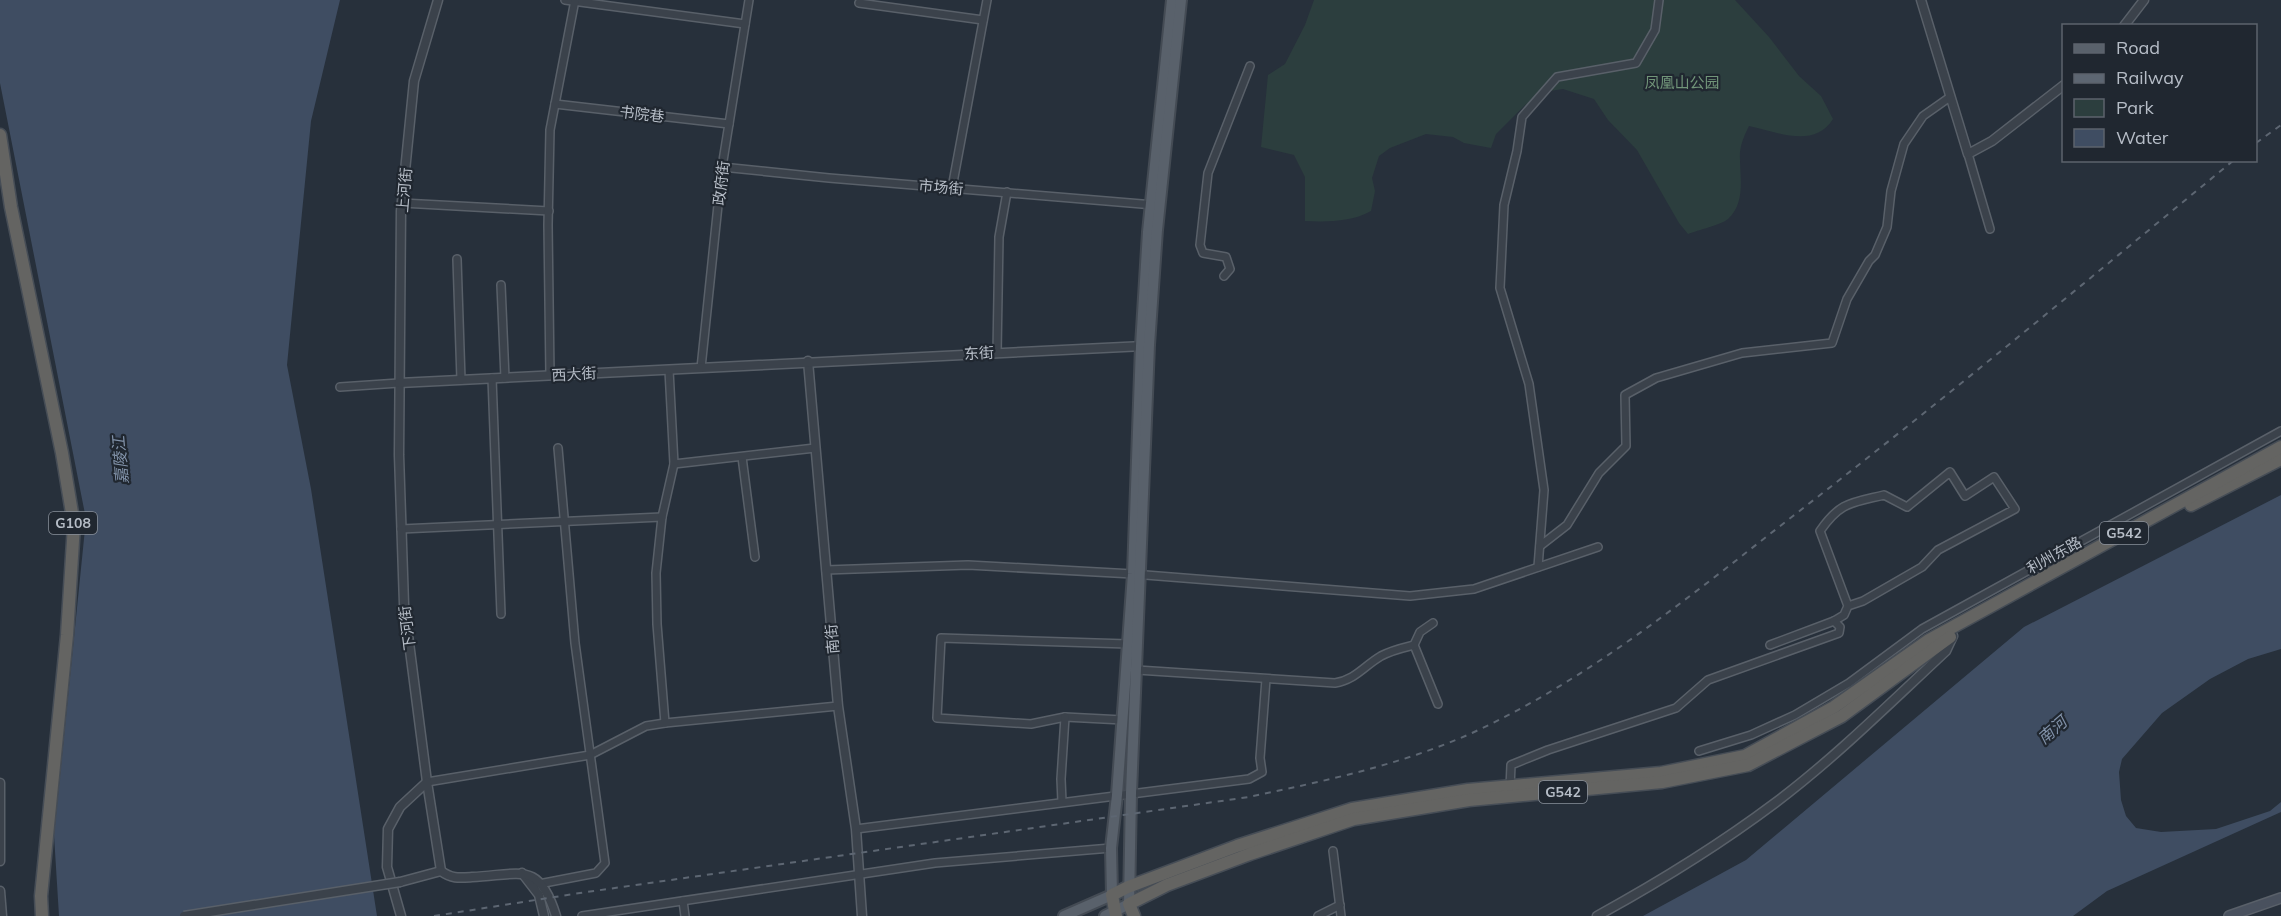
<svg xmlns="http://www.w3.org/2000/svg" width="2281" height="916" viewBox="0 0 2281 916" font-family="Mulish,'Noto Sans SC',sans-serif">
	<style>
		.green { fill: #2c3e3e }
		.water { fill: #3f4d62 }
		.lines { fill: none; stroke-linecap: round; stroke-linejoin: round }
		.minor-casing { stroke: #596069; stroke-width: 10 }
		.tertiary-casing { stroke: #596069; stroke-width: 11 }
		.secondary-casing { stroke: #596069; stroke-width: 12 }
		.primary-casing { stroke: #444b54; stroke-width: 14 }
		.trunk-casing { stroke: #464d56; stroke-width: 15 }
		.minor { stroke: #3b424b; stroke-width: 7 }
		.tertiary { stroke: #3b424b; stroke-width: 8 }
		.secondary { stroke: #49515e; stroke-width: 9 }
		.primary { stroke: #59616b; stroke-width: 10 }
		.trunk { stroke: #646462; stroke-width: 12 }
		.rail { stroke: #5d6672; stroke-width: 2; stroke-dasharray: 6 6; stroke-linecap: butt }
		.tertiary-bridge-casing { stroke: #596069; stroke-width: 11; stroke-linecap: butt }
		.tertiary-bridge { stroke: #3b424b; stroke-width: 8 }
		.labels { text-anchor: middle; dominant-baseline: central; stroke-width: 4.5; stroke-linejoin: round; paint-order: stroke }
		.shield { fill: #202730; stroke: #89909a; stroke-width: 1.5 }
		.shield-label { font-size: 14px; font-weight: bold; fill: #b6bdc7 }
		.park-label { font-size: 15px; fill: #719579; stroke: #202730 }
		.street-label { font-size: 15px; fill: #b6bdc7; stroke: #202730 }
		.water-label { font-size: 16px; font-style: italic; fill: #8293aa; stroke: #202730 }
	</style>
	<rect width="100%" height="100%" fill="#27303b"/>
	<path class="green" d="M1314,0H1735L1769,37L1799,76L1821,96L1833,119C1814,149 1778,132 1749,126C1745,134 1741,143 1740,152C1739,175 1747,201 1728,219C1721,225 1698,230 1688,234L1679,223L1637,150L1608,120L1594,99L1563,89L1550,91L1525,105L1496,134L1491,148L1464,143L1453,137L1426,134L1390,148L1379,156L1372,178L1375,191L1371,211C1352,222 1327,222 1305,221V177L1294,155L1261,147L1268,75L1285,64L1305,25Z"/>
	<g class="water">
		<path d="M0,0H340L311,121L287,365L311,489L377,916H59L54,835L86,519L0,83Z"/>
		<path d="M2281,495V649L2248,659L2210,679L2162,713L2122,759L2119,772L2121,800L2126,816L2136,828L2161,832L2216,829L2270,811L2281,802V812L2107,891L2073,916H1643L1746,860L2024,627Z"/>
	</g>
	<g class="lines">
		<g class="minor-casing">
			<g id="minor">
				<path d="M565,0L745,24"/>
				<path d="M859,3L983,20"/>
				<path d="M555,104L729,124"/>
				<path d="M1968,154L1990,229"/>
				<path d="M722,167L829,178L1154,205"/>
				<path d="M952,188L987,0"/>
				<path d="M402,203L549,211"/>
				<path d="M457,259L461,380"/>
				<path d="M1224,276L1230,269L1226,257L1203,253L1200,245L1208,173L1250,66"/>
				<path d="M501,285L505,378"/>
				<path d="M997,353L999,237L1007,192"/>
				<path d="M701,368L722,167L749,0"/>
				<path d="M550,375L548,225L550,130L575,0"/>
				<path d="M492,378L501,614"/>
				<path d="M340,387L399,383"/>
				<path d="M742,457L755,557"/>
				<path d="M674,464L815,448"/>
				<path d="M401,529L662,517"/>
				<path d="M1540,546L1567,525L1599,473L1626,446L1625,395L1656,378L1742,353L1832,343L1847,299L1869,261L1875,255L1887,227L1891,191L1904,144L1923,116L1950,97"/>
				<path d="M1538,567L1544,490L1529,384L1500,288L1504,205L1517,151L1522,117L1557,77L1636,63L1655,30L1659,0"/>
				<path d="M826,570L968,565L1133,574L1410,596L1474,589L1598,547"/>
				<path d="M1433,623L1420,632L1414,645L1438,704"/>
				<path d="M1770,645L1834,621L1844,615L1848,606L1863,601L1922,567L1938,550L2015,509L1994,477L1965,496L1950,472L1907,507L1884,495C1851,503 1840,502 1820,531L1848,606"/>
				<path d="M1137,670L1335,683C1355,680 1364,666 1381,656C1392,650 1402,648 1414,645"/>
				<path d="M1123,720L1065,717L1031,724L937,718L941,638L1128,644"/>
				<path d="M665,723L657,624L656,573L662,517L674,464L669,370"/>
				<path d="M1699,751L1751,735L1795,715L1849,683L1922,629L2281,431"/>
				<path d="M427,782L590,755L646,726L665,723L838,706"/>
				<path d="M1510,788L1511,765L1548,750L1676,708L1708,680L1839,633L1840,627L1834,621"/>
				<path d="M1062,802L1061,779L1065,717"/>
				<path d="M856,829L1249,779L1262,772L1260,758L1266,679"/>
				<path d="M1333,851L1341,916"/>
				<path d="M539,884L596,873L605,863L575,643L558,448"/>
				<path d="M683,901L685,916"/>
				<path d="M582,916L935,863L1111,848"/>
				<path d="M1318,916L1340,905"/>
			</g>
		</g>
		<g class="tertiary-casing">
			<g id="tertiary">
				<path d="M438,0L414,81L401,211L399,455L404,604L427,782L441,871"/>
				<path d="M1921,0L1968,154L1992,141L2064,85"/>
				<path d="M2124,26L2144,0"/>
				<path d="M808,361L838,706L856,829L862,916"/>
				<path d="M399,383L1144,346"/>
				<path d="M0,783V861"/>
				<path d="M522,873L539,895L544,916"/>
				<path d="M400,882L441,871C452,879 459,878 472,877C520,875 539,860 556,916"/>
				<path d="M0,891L2,916"/>
				<path d="M401,916L387,867L388,829L400,807L427,782"/>
				<path d="M1597,916C1659,882 1719,845 1775,803C1836,757 1890,703 1946,651L1953,636"/>
			</g>
		</g>
		<g class="secondary-casing">
			<path id="secondary" d="M2229,916L2281,898"/>
		</g>
		<g class="primary-casing">
			<g id="primary">
				<path d="M1064,916L1112,895L1111,848L1117,795L1133,574L1141,346L1148,232L1172,0"/>
				<path d="M1105,916L1129,904L1131,793L1149,345L1157,230L1181,0"/>
			</g>
		</g>
		<g class="trunk-casing">
			<g id="trunk">
				<path d="M0,135L11,207L62,453L74,525L67,635L41,896L42,916"/>
				<path d="M2191,505L2281,459"/>
				<path d="M1116,916L1112,895L1128,887L1237,846L1352,809L1468,790L1661,773L1745,756L1834,707L1929,640L2281,447"/>
				<path d="M1134,916L1129,904L1167,885L1250,854L1354,819L1469,800L1662,782L1748,765L1842,716L1950,637"/>
			</g>
		</g>
		<use href="#minor" class="minor"/>
		<use href="#tertiary" class="tertiary"/>
		<use href="#secondary" class="secondary"/>
		<use href="#primary" class="primary"/>
		<use href="#trunk" class="trunk"/>
		<g class="rail">
			<path d="M2256,143L2281,125"/>
			<path d="M434,916L580,893L1249,797C1324,781 1401,765 1472,733C1591,678 1690,596 1793,516C1942,401 2088,280 2234,160"/>
		</g>
		<g class="tertiary-bridge-casing">
			<path id="tertiary-bridge" d="M184,916L400,882"/>
		</g>
		<use href="#tertiary-bridge" class="tertiary-bridge"/>
	</g>
	<g class="labels">
		<g class="shield">
			<rect x="49" y="512" width="48" height="22" rx="4.5"/>
			<rect x="2100" y="522" width="48" height="22" rx="4.5"/>
			<rect x="1539" y="781" width="48" height="22" rx="4.5"/>
		</g>
		<g class="shield-label">
			<text x="73" y="523">G108</text>
			<text x="2124" y="533">G542</text>
			<text x="1563" y="792">G542</text>
		</g>
		<g class="park-label">
			<text x="1682" y="82">凤凰山公园</text>
		</g>
		<g class="street-label">
			<text transform="translate(642 114) rotate(7)">书院巷</text>
			<text transform="translate(721 183) rotate(-83)">政府街</text>
			<text transform="translate(941 187) rotate(5)">市场街</text>
			<text transform="translate(404 190) rotate(-85)">上河街</text>
			<text transform="translate(979 353) rotate(-3)">东街</text>
			<text transform="translate(574 374) rotate(-3)">西大街</text>
			<text transform="translate(2054 555) rotate(-29)">利州东路</text>
			<text transform="translate(407 628) rotate(-97)">下河街</text>
			<text transform="translate(832 639) rotate(-95)">南街</text>
		</g>
		<g class="water-label">
			<text transform="translate(120 460) rotate(-95)">嘉陵江</text>
			<text transform="translate(2052 730) rotate(-41)">南河</text>
		</g>
	</g>
	<rect x="2062" y="24" width="195" height="138" fill="#202730" stroke="#5c636c" stroke-width="1.5"/>
	<rect x="2074" y="44" width="30" height="9" fill="#59616b" stroke="#5c636c" stroke-width="1.5"/>
	<text x="2116" y="54" font-size="18" fill="#b6bdc7">Road</text>
	<rect x="2074" y="74" width="30" height="9" fill="#5d6672" stroke="#5c636c" stroke-width="1.5"/>
	<text x="2116" y="84" font-size="18" fill="#b6bdc7">Railway</text>
	<rect x="2074" y="99" width="30" height="18" fill="#2c3e3e" stroke="#5c636c" stroke-width="1.5"/>
	<text x="2116" y="114" font-size="18" fill="#b6bdc7">Park</text>
	<rect x="2074" y="129" width="30" height="18" fill="#3f4d62" stroke="#5c636c" stroke-width="1.5"/>
	<text x="2116" y="144" font-size="18" fill="#b6bdc7">Water</text>
</svg>
